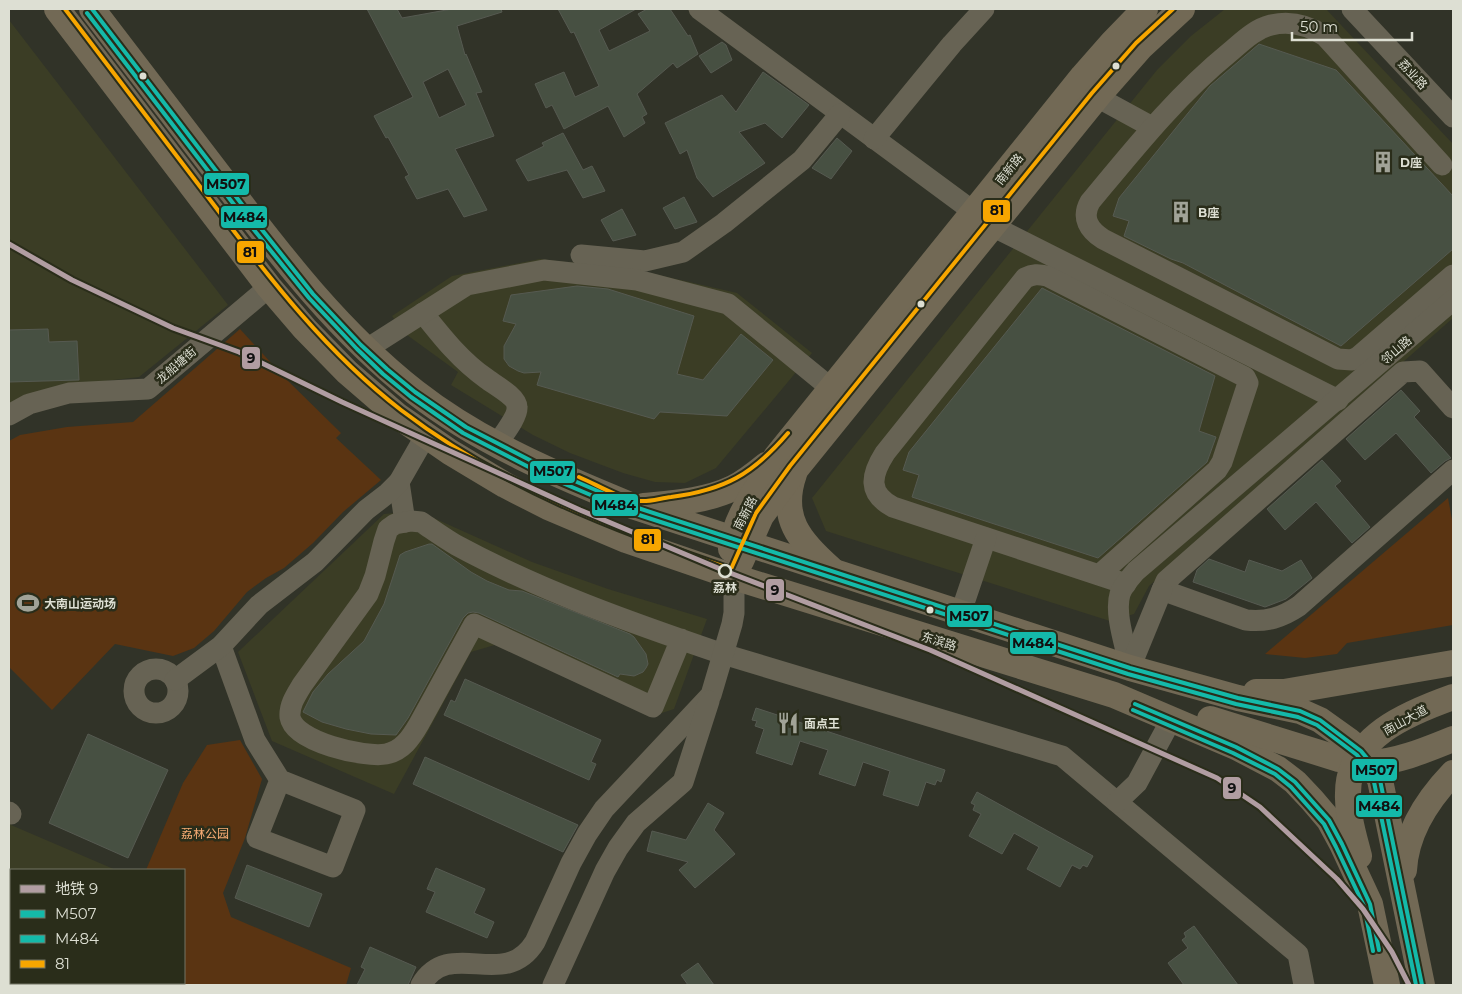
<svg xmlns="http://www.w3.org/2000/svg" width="1462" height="994" viewBox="0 0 1462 994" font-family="Montserrat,'Noto Sans SC',sans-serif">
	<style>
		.built { fill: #3b3d25 }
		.green { fill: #5a3412 }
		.building { fill: #475042; stroke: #565a51; fill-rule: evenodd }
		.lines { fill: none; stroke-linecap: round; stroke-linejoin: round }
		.minor { stroke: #676354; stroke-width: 21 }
		.major { stroke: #726955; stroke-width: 26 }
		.bus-1-casing { stroke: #2a2d1a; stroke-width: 8 }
		.bus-2-casing { stroke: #2a2d1a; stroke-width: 8 }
		.bus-3-casing { stroke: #2a2d1a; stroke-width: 8 }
		.bus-1 { stroke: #14b9a9; stroke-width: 4 }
		.bus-2 { stroke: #14b9a9; stroke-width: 4 }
		.bus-3 { stroke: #f7a600; stroke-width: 4 }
		.metro-1-casing { stroke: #2a2d1a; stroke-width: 9 }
		.metro-1 { stroke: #b19da2; stroke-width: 5 }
		.bus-dot { fill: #dddfd3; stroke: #2a2d1a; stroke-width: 2 }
		.stop-dot { fill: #2a2d1a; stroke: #dddfd3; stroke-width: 2.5 }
		.labels { text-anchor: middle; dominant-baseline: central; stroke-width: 5; stroke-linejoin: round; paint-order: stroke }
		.street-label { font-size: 12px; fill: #dddfd3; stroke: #2a2d1a }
		.poi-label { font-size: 12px; font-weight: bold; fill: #dddfd3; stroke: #2a2d1a; text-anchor: start }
		.stop-label { font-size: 12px; font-weight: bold; fill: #dddfd3; stroke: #2a2d1a }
		.park-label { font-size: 12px; fill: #f8ac74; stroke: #2a2d1a }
		.line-badge { stroke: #2a2d1a; stroke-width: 2 }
		.pale-badge-label { font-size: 14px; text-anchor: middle; font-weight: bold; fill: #111 }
	</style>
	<rect width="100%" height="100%" fill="#313328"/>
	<g class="built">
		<path d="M1225,9H1326L1453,144V318L1149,586L1134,614L1110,621L826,531L812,498L1157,70L1191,36Z"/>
		<path d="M9,20L228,305L139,377L54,387L9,409Z"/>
		<path d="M540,259L637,270L737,293L812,353L716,468L685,483L655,482L623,473L570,453L533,435L451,385L458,372L407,335L392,316L452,276Z"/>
		<path d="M418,511L532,562L608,589L707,619L674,709L653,716L498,644L471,652L394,794L272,741L238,652L384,514Z"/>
		<path d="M9,823L11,825L116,870H11V939L9,938Z"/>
	</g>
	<g class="green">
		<path d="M240,329L285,378L341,433L336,438L381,480L343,512L313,543L284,568L266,578L247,592L214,631L194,648L173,656L115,644L52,710L9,667V441L20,435L67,427L133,422Z"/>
		<path d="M1448,498L1453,525V625L1347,643L1337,654L1305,658L1265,654Z"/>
		<path d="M240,740L262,779L245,838L223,893L231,917L351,968L346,985H9V957L11,959V983H184V870H146L183,783L207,745Z"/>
	</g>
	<g class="building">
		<path d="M367,9H397L402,18L452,9H501L502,12L457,26L465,55L466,54L482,92L476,93L494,136L455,149L487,210L464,217L448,189L417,199L405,177L409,175L388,137L386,138L374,116L413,97ZM448,69L466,105L439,118L423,82Z"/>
		<path d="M558,9H636L599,30L609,51L650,31L638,14L647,9H670L688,36L690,35L698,54L677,68L673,63L637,94L647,114L642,117L645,123L624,137L608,106L564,129L552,105L546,108L535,84L564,72L575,97L599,86L574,32L571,33Z"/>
		<path d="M722,42L726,45L732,60L711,73L699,56Z"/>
		<path d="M1259,44L1336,70L1453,196V249L1341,346L1183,263L1171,259L1124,236L1129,221L1113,216L1119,198L1210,86Z"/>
		<path d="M763,72L809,105L782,138L765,123L739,132L765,163L713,197L697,178L687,150L680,154L665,123L722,95L736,112Z"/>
		<path d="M563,133L583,170L592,166L605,191L583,198L567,170L528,181L516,160L544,146L542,143Z"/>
		<path d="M837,138L852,151L831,179L812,168Z"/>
		<path d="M684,197L697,222L675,229L663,208Z"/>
		<path d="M622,209L636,235L613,241L601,220Z"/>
		<path d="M577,286L608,289L694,316L677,374L703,380L741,334L773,360L727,416L660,412L654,419L537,385L541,372L524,373L518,371L509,366L504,359V346L516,324L503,321L511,295Z"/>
		<path d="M1042,288L1215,376L1199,431L1216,437L1207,462L1098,558L912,497L919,475L903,470L909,452Z"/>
		<path d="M48,329L49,342L77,341L79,380L9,382V330Z"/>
		<path d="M1401,390L1420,411L1414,417L1451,458L1445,461L1431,473L1396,433L1365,460L1346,439Z"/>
		<path d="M1322,460L1341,481L1335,486L1370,527L1352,543L1316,502L1285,530L1267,509Z"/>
		<path d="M429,544H432L471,572L487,581L509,590L522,591L630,634L634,637L646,654L648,664L646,668L643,672L634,676L620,674L618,677L479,613L473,612L468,613L463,618L408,718L396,735L371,734L346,729L322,722L303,712L313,692L328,674L364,641L384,604L400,555L405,552Z"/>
		<path d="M1209,559L1245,572L1249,560L1282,571L1301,560L1312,578L1286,599L1265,607L1193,582L1197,570Z"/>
		<path d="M465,679L601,740L591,762L596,764L589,780L444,715L451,700L455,702Z"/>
		<path d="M756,708L945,770L941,782L937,780L935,785L926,782L918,806L883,795L890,771L863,762L855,786L819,774L828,750L800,741L792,765L756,753L764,729L755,726L757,721L752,720Z"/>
		<path d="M88,734L168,770L128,858L49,823Z"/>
		<path d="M425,757L578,825L563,852L413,784Z"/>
		<path d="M977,792L1093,856L1087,867L1083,865L1080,869L1072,865L1060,887L1027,869L1039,847L1014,833L1002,854L969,836L981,814L973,810L975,805L971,803Z"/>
		<path d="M708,803L724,813L714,830L735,854L695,888L679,870L688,862L647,851L652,831L686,840Z"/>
		<path d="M247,865L322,894L309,927L235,898Z"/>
		<path d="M436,868L485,889L474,913L494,922L487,938L426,912L435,892L427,889Z"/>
		<path d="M1194,926L1238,985H1184L1168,963L1188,948L1182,940L1186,937L1184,933Z"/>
		<path d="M370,947L416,967L408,985H357L365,969L361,967Z"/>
		<path d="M698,963L714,985H688L681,975Z"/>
	</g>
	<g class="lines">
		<g class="minor">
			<path d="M699,9L974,212"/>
			<path d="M1352,9L1453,117"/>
			<path d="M1097,97L1152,127"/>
			<path d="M874,139L952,44L984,9"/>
			<path d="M1442,165L1325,36C1308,25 1291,20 1271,25C1255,29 1243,41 1230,52C1176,96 1134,149 1090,202C1081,218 1089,230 1103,239L1338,359L1352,360L1358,357L1453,275"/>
			<path d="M992,226L1338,400"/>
			<path d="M581,255L645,261L683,252L724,223L802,160L840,114"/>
			<path d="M423,313C442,337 461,361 487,379C495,385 517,397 517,407C518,417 502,436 497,444"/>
			<path d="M365,350L467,285L544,270L637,280L728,304L832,389"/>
			<path d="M1453,408L1420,371L1403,372L1166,581L1162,590L1246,620C1267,622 1281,618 1299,606L1453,470"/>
			<path d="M9,415L29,404L69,393L148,389L269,287"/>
			<path d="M399,482L405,522"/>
			<path d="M1099,575L1217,470L1222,462L1248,383L1245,377L1047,276C1038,274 1033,274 1025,278L885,453C871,475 867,493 893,507L1126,584"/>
			<path d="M961,612L986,538"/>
			<path d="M681,639L653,707L474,624L419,724C411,738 402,751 386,754C365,758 294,742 290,717C289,705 296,695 302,685L368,594L375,576L384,541L388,529L395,524L411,521L421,522C433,530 444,538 456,545C541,591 632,623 723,654L1062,756L1298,954L1304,985"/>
			<path d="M221,646L255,740L280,780L257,838L333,867L355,810L280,780"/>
			<path d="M1130,668C1126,647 1114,614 1120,594C1123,585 1130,578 1136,571L1453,300"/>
			<path d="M1130,668L1162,590"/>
			<circle cx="156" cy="691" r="22"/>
			<path d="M175,680L221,646L259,605L315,562L366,510L388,493L399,482L426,435"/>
			<path d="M1117,802L1137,783L1171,720"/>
			<path d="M9,812L11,814"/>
			<path d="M421,985C450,936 504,992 535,942L571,863L587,834L604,809L711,695L732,624L734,613V577"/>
			<path d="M553,985L605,871L618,848L636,823L683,782L709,701"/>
		</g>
		<g class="major">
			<path d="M57,9L269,287L305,329L347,372L398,416L450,452L505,485L548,507L626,540L734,577L1114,695L1236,747L1278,769L1295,782L1312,800L1329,820L1342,844L1370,904L1387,985"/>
			<path d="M92,9C136,67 181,125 225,183C283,259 339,332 415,392C480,443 559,476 635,507L1130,668L1238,698L1300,711L1320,720L1348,740L1361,751L1371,763L1380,780L1422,985"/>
			<path d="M794,474C779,517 799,541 831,569"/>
			<path d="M644,506C674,503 706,501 733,488C745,482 755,474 766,465"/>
			<path d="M731,549C736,513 759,488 776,457L1083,76L1112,43L1145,9"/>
			<path d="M741,561L761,516L795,470L1097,97L1141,47L1182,9"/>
			<path d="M1256,692H1284L1453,663"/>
			<path d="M1210,719L1339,759C1349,761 1360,763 1370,763C1398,762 1428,749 1453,739"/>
			<path d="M1359,856C1354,836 1347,815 1348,793C1348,737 1408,713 1453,697"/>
			<path d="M1404,870C1406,832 1428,799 1453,773"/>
		</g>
		<g class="bus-1-casing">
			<g id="bus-1">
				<path d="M92,9L247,211L313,294L361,345L387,369L415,392L466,427L549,470L635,507L1130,668L1238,698L1300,711L1320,720L1361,751L1371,763L1380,780L1422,985"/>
				<path d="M1135,704L1236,747L1278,769L1295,782L1329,820L1342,844L1370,904L1379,950"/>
			</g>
		</g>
		<g class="bus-2-casing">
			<g id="bus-2">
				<path d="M87,13L242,215L309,298L357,349L383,374L411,397L463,433L546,476L633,513L1128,674L1236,704L1298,717L1317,725L1357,755L1366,767L1374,782L1416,985"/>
				<path d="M1133,710L1233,753L1275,774L1291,787L1324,824L1336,847L1364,906L1373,951"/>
			</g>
		</g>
		<g class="bus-3-casing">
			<g id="bus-3">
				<path d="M65,9C115,74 164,140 214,205C270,279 327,353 401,410C499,485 614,530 731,569L756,513L790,466L1092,93L1136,43L1173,9"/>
				<path d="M579,477C598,485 619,499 640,501C650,502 661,498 671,497C725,490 753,474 788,433"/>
			</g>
		</g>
		<use href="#bus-1" class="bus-1"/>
		<use href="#bus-2" class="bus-2"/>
		<use href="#bus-3" class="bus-3"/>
		<g class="metro-1-casing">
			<path id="metro-1" d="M9,244L72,280L173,328L239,352L342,402L580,510L725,571L930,650L1217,778L1260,807L1337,879L1363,909L1392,952L1409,985"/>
		</g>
		<use href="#metro-1" class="metro-1"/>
	</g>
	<defs>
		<g id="building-bare" transform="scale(1.725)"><path d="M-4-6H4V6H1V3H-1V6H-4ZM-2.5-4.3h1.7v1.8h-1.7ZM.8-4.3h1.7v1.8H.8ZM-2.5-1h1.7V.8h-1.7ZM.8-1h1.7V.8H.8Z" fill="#a1a397" stroke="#2a2d1a" stroke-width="2.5" paint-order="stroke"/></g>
		<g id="stadium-bare" transform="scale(1.725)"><path d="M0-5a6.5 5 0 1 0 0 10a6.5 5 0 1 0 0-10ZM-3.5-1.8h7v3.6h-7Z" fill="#a1a397" stroke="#2a2d1a" stroke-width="2.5" paint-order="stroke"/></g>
		<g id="restaurant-bare" transform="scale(1.725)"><path d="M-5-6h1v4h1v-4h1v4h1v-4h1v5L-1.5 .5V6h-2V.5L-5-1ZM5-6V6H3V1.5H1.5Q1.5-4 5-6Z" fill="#a1a397" stroke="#2a2d1a" stroke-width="2.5" paint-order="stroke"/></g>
	</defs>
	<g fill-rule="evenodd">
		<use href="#building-bare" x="1383" y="162"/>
		<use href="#building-bare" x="1181" y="212"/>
		<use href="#stadium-bare" x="28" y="603"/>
		<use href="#restaurant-bare" x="788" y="723"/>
	</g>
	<g class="bus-dot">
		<circle cx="1116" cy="66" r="4.5"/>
		<circle cx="143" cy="76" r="4.5"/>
		<circle cx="921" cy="304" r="4.5"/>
		<circle cx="930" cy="610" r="4.5"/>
	</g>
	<circle class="stop-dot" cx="725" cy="571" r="6"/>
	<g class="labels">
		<g class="street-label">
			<text transform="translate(1413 74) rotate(47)">荔业路</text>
			<text transform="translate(1009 169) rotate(-51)">南新路</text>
			<text transform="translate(1396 350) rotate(-41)">邻山路</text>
			<text transform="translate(176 365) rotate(-41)">龙船塘街</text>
			<text transform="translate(745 513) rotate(-63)">南新路</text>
			<text transform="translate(939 641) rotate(17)">东滨路</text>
			<text transform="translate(1405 720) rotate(-29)">南山大道</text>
		</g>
		<g class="poi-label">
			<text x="1400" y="162">D座</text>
			<text x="1198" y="212">B座</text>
			<text x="44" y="603">大南山运动场</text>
			<text x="804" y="723">面点王</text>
		</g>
		<g class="stop-label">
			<text x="725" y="587">荔林</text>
		</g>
		<g class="park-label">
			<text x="205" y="833">荔林公园</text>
		</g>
	</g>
	<g class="line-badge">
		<rect x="203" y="172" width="47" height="24" rx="5" fill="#14b9a9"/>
		<rect x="982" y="199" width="29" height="24" rx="5" fill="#f7a600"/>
		<rect x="220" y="205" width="48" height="24" rx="5" fill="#14b9a9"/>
		<rect x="236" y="240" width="29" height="24" rx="5" fill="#f7a600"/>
		<rect x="241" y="346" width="20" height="24" rx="5" fill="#b19da2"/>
		<rect x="529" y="460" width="47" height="24" rx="5" fill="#14b9a9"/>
		<rect x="591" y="493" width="48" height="24" rx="5" fill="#14b9a9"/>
		<rect x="633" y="528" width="29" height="24" rx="5" fill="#f7a600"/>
		<rect x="765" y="578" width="20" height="24" rx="5" fill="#b19da2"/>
		<rect x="946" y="604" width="47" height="24" rx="5" fill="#14b9a9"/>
		<rect x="1009" y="631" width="48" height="24" rx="5" fill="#14b9a9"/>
		<rect x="1351" y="758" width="47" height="24" rx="5" fill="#14b9a9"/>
		<rect x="1222" y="776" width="20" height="24" rx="5" fill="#b19da2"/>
		<rect x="1355" y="794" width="48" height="24" rx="5" fill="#14b9a9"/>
	</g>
	<g class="pale-badge-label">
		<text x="226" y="189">M507</text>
		<text x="997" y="215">81</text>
		<text x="244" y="222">M484</text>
		<text x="250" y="257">81</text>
		<text x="251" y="363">9</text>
		<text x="553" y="476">M507</text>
		<text x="615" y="510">M484</text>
		<text x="648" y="544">81</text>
		<text x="775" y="595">9</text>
		<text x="969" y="621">M507</text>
		<text x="1033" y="648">M484</text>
		<text x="1375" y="775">M507</text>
		<text x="1232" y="793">9</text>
		<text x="1379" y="811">M484</text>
	</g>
	<rect width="1462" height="994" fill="none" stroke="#dddfd3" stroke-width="20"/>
	<rect x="10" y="869" width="175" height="115" fill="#2a2d1a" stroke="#727464"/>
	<rect x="20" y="885" width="25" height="8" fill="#b19da2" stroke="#727464"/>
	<text x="55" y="894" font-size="15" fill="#dddfd3">地铁 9</text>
	<rect x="20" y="910" width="25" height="8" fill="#14b9a9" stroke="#727464"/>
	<text x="55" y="919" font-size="15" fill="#dddfd3">M507</text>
	<rect x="20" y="935" width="25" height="8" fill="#14b9a9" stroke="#727464"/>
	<text x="55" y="944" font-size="15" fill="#dddfd3">M484</text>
	<rect x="20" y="960" width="25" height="8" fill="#f7a600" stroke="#727464"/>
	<text x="55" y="969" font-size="15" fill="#dddfd3">81</text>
	<path d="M1292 32v8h120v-8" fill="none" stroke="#dddfd3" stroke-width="2.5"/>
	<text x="1300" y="32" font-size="15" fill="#dddfd3" stroke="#2a2d1a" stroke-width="4" paint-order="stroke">50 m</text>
</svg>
